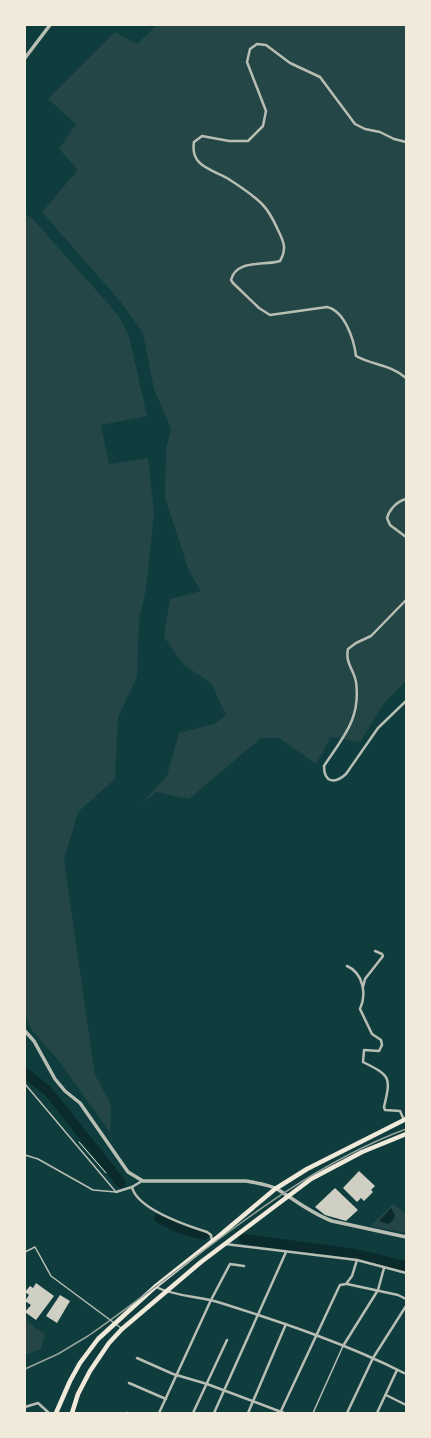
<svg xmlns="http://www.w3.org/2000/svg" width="431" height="1438" viewBox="0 0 431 1438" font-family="Arial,sans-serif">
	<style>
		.green { fill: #244646 }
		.water { fill: #0a2a2b }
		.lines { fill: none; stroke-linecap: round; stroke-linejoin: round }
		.river { stroke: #0a2a2b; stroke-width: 10 }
		.building { fill: #cfcfc3 }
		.path { stroke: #f1e9da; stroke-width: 1 }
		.service { stroke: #b8beb3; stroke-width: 1.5 }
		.minor { stroke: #b8beb3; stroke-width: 2.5 }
		.tertiary { stroke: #b8beb3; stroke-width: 3.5 }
		.primary { stroke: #f1e9da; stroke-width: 4.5 }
		.rail { stroke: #97a49c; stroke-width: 1.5 }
	</style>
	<rect width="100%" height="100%" fill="#0f3d3e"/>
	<g class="green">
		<path d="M157,25H406V681L384,703L360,742L331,737L316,764L279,738H261L189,799L156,792L143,802L167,776L179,733L214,724L226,715L211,683L184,665L164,637L170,599L201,591L189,571L165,498L166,448L171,429L154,389L143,333L120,301L42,212L78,170L59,149L76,124L48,99L115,32L137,44Z"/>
		<path d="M25,215L31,217L118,315L129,336L147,416L101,425L109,464L148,458L154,513L146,589L139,620L137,677L118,717L115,779L78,812L64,860L95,1075L111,1104L110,1132L58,1060L31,1029L25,1014Z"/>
		<path d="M393,1204L406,1214V1233L370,1226Z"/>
		<path d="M25,1318L35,1328L45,1333L41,1349L25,1355Z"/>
	</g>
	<path class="water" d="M391,1208L395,1215L393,1220L388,1224L379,1221Z"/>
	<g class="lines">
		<g class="river">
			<path d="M25,1073L48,1091L121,1183"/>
			<path d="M159,1218L179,1228L204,1235"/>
			<path d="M244,1239L356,1254L406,1266"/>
		</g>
	</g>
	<g class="building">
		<path d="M359,1171L375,1186L371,1190L373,1192L364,1201L361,1198L357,1202L343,1188Z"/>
		<path d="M335,1188L358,1210L346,1221L325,1215L315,1207Z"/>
		<path d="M36,1283L54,1296L36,1320L25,1312L31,1305L25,1301L29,1295L25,1292L30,1286L33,1288Z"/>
		<path d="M60,1295L70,1301L57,1323L46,1316Z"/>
	</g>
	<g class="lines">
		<path class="path" d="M79,1142L106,1173"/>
		<g class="service">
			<path d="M25,1084L116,1192"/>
			<path d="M25,1155L38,1159L93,1190L116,1192"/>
			<path d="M25,1252L35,1247L51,1276L121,1328"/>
			<path d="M313,1413L343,1346"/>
		</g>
		<g class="minor">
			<path d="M406,142L394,139L380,132L365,129L355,124L320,77L290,63L266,45L257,44L250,49L247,62L266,111L263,126L248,141H229L202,136L194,142C190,166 211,169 227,178C238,185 253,195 262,204C269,211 274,221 278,230C284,242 287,249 280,261C264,266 236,259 231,280L233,283L259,308L270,315L327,307C345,311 354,340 356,356C372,365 392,365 406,378"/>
			<path d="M406,499C397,501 389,510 387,518L390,525L406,537"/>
			<path d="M406,600L371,636L356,643L348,649C345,663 354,670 356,682C361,719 343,737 324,766C324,783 335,784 346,774L378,728L406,701"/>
			<path d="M347,966C363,973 367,994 360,1009L372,1034L381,1040L382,1045L379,1051L364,1050L363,1062C391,1076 391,1077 384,1107L385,1110L400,1111L404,1120"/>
			<path d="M363,987L365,979L383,956L382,954L375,951"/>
			<path d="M132,1187C137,1209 188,1226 207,1232L211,1235L212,1241"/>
			<path d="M116,1192L132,1187L142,1181"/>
			<path d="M225,1244L357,1260L406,1273"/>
			<path d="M347,1284L398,1295L406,1299"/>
			<path d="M156,1287C176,1297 200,1296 221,1303C284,1323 347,1344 406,1374"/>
			<path d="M343,1346L378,1290L384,1268"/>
			<path d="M137,1358L173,1374L207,1384L284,1413"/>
			<path d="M129,1383L166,1399"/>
			<path d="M386,1395L406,1405"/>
			<path d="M25,1407L38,1403L49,1413"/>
			<path d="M281,1411L338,1289L340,1285L346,1284L352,1276L357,1260"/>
			<path d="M127,1413H128"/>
			<path d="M159,1413L211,1300L230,1264L244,1266"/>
			<path d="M193,1413L227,1340"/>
			<path d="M214,1413L286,1252"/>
			<path d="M248,1413L286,1324"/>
			<path d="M347,1413L373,1358L406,1306"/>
			<path d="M377,1413L397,1370"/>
		</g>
		<g class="tertiary">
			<path d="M25,58L50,25"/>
			<path d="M25,1031L34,1041L55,1079L65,1091L80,1103L128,1172L143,1181H246C256,1183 268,1184 277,1189C295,1200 312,1214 332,1221L406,1237"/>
		</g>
		<g class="primary">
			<path d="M56,1413L70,1381L80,1363L98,1339L156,1286L219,1236L275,1189L307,1169L406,1119"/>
			<path d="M72,1413L78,1394L90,1371L109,1343L122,1329L201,1262L311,1179L362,1152L406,1134"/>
		</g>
		<path class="rail" d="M25,1369L58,1354L88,1336C191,1265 288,1173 406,1129"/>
	</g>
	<rect width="431" height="1438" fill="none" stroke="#f1e9da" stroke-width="52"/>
</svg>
